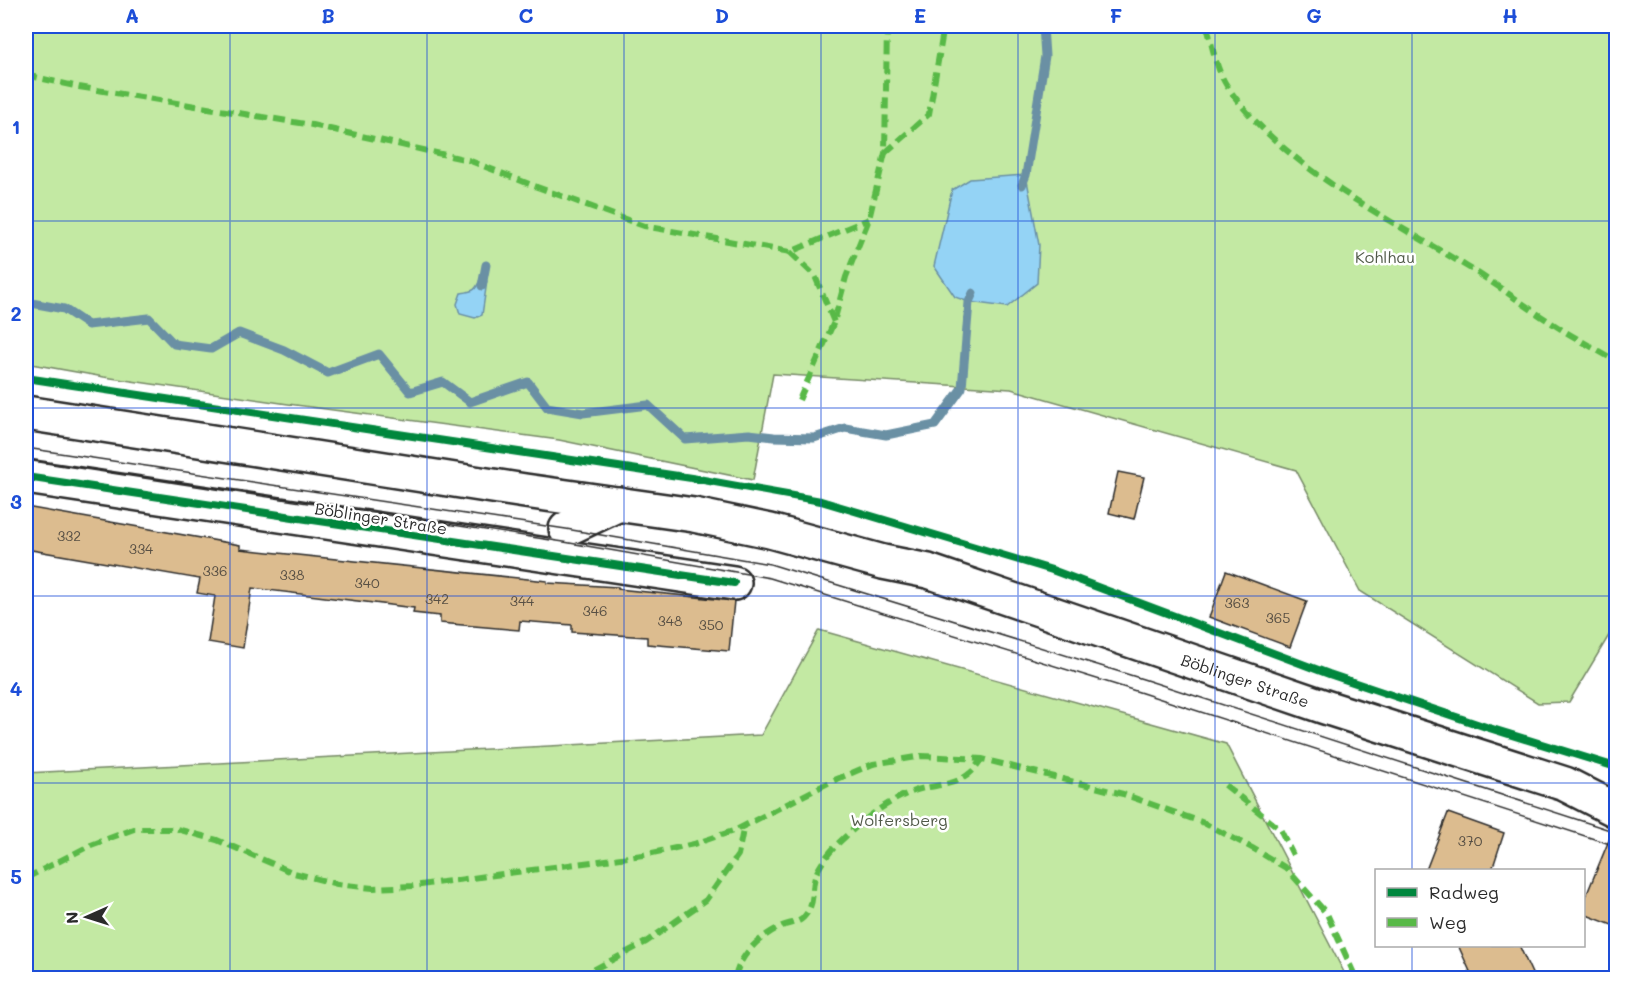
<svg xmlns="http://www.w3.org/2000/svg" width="1642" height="1004" viewBox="0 0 1642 1004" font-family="Mali,sans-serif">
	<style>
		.green { fill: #c3e9a3; stroke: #778a67; stroke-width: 1.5 }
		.water { fill: #94d3f5; stroke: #6a90a4; stroke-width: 1.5 }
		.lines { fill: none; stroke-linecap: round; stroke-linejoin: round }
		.stream { stroke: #6a90a4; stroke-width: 9 }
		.building { fill: #dcbc8f; stroke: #2b2b2b; stroke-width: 1.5 }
		.street-casing { stroke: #2b2b2b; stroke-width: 38 }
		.secondary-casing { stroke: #2b2b2b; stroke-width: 38 }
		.street { stroke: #fff; stroke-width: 33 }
		.secondary { stroke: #fff; stroke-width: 33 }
		.tram { stroke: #2b2b2b; stroke-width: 1.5 }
		.quiet { stroke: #58b947; stroke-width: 6; stroke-dasharray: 12 6; stroke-linecap: butt }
		.cycleway-casing { stroke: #fff; stroke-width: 11 }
		.cycleway { stroke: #00873e; stroke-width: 8 }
		.grid { fill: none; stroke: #1d4ed8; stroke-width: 1.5; stroke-opacity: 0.55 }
		.labels { text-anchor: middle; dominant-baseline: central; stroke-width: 5; stroke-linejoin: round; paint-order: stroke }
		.number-label { font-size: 14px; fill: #574f44 }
		.park-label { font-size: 16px; fill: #515a49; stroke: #fff }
		.street-label { font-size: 16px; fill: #2b2b2b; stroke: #fff }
		.neatline { fill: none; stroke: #1d4ed8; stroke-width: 2 }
		.grid-label { font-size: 20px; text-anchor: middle; font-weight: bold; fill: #1d4ed8 }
	</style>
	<rect width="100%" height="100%" fill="#fff"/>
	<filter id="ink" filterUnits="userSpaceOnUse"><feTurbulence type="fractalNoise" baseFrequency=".0167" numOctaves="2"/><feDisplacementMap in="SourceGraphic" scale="12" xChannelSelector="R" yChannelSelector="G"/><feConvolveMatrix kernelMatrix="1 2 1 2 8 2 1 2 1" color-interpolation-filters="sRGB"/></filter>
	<g filter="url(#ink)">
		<g class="green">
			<path d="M26,26H1616V627H1614L1569,702L1538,703L1360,591L1296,470L1011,389L773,374L753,480L559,440L288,404L104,377L26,363Z"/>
			<path d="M819,630L1226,744L1347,978H26V773L761,735Z"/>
		</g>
		<g class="water">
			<path d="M1026,175L1039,245L1037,283L1007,307L969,302L955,297L934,266L952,190L970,179Z"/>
			<path d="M484,277L487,281L482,315L475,318L460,314L457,304L461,293C473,291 476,291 480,279Z"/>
		</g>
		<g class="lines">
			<g class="stream">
				<path d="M1022,185L1026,175L1045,56L1043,26"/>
				<path d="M482,286L486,265"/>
				<path d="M26,302L64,309L88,325L149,318L174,344L211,349L239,333L284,350L328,373L379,354L410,392L443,382L470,402L528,382L547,407L583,413L648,405L685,439L749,434L774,437L814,438L845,428L886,435L935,425L962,388L969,302L973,293"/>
			</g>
		</g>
		<g class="building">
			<path d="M1118,472L1144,477L1134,519L1109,513Z"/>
			<path d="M26,507L240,545V549L547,581V583L618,587V589L734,601L729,651L647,644V637L572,632V625L520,621L519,630L440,623V616L413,613L414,608L252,588L243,648L208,642L215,596L197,593L200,579L26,549Z"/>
			<path d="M1226,571L1307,601L1290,647L1209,617Z"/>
			<path d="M1448,813L1504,833L1492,870H1426Z"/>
			<path d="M1614,828L1617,829V927L1584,914V901Z"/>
			<path d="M1458,945H1519L1534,978H1473Z"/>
		</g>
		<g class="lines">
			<g class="street-casing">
				<g id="street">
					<path d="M26,477L734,583"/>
					<path d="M566,529L619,504"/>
				</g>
			</g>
			<g class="secondary-casing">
				<g id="secondary">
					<path id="s1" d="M26,413L525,491L694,515L770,531L883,562L928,571L1325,707L1565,784L1616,810"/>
				</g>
			</g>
			<use href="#street" class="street"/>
			<use href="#secondary" class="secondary"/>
			<g class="tram">
				<path d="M26,448L566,529L770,564L1143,679L1616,832"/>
				<path d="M26,460L564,542L770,578L1139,692L1616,846"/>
			</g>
			<g class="quiet">
				<path d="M1207,26C1212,45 1216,69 1227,86C1281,166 1386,217 1466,266C1495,283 1522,304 1550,322C1571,336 1594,348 1616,361"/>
				<path d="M26,75L79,87L312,125L468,160L537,187L644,226L790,252L869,219"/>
				<path d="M885,153L929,114L944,26"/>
				<path d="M790,252L815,276L834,322"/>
				<path d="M799,400L834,322L846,277L869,219L885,153L887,26"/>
				<path d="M1225,785L1280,829L1293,855"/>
				<path d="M26,878L91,845L134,829H177L217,840L294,873L337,884L373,888L413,886L643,855L694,844L736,830L830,782L873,764L922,756L982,759L1123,794L1204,823L1254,849L1286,868L1327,914L1356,978"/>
				<path d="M578,978L646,942L706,900L738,855L744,825"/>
				<path d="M735,978C740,954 760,936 782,926C789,923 798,923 803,918C818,902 809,889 817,872C826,853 844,837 860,824C875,811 895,798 914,791C932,784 955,787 970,773C975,769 978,763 982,759"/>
			</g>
			<g class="cycleway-casing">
				<g id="cycleway">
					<path d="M26,378L698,479L821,501L1052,570L1329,674L1486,727L1616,767"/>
					<path d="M26,477L734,583"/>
				</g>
			</g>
			<use href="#cycleway" class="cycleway"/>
		</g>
	</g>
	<path class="grid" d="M230,26V978M427,26V978M624,26V978M821,26V978M1018,26V978M1215,26V978M1412,26V870M26,221H1616M26,408H1616M26,596H1616M26,783H1616M1412,946V978"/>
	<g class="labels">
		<g class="number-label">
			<text x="69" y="535">332</text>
			<text x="141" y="548">334</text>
			<text x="215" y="570">336</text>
			<text x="292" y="574">338</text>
			<text x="367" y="582">340</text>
			<text x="437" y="598">342</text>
			<text x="522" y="600">344</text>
			<text x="1237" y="602">363</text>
			<text x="595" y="610">346</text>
			<text x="1278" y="617">365</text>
			<text x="670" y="620">348</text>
			<text x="711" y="624">350</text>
			<text x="1470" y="840">370</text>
		</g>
		<g class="park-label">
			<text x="1385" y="256">Kohlhau</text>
			<text x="899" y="819">Wolfersberg</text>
		</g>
		<g class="street-label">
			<text transform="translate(381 518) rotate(9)">Böblinger Straße</text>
			<text stroke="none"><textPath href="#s1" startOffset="1252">Böblinger Straße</textPath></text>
		</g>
	</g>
	<rect width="1642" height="1004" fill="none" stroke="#fff" stroke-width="66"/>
	<rect x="1375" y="869" width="210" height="78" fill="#ffffff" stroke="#aaaaaa" stroke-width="1.5"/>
	<rect x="1387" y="888" width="30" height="9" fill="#00873e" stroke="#aaaaaa" stroke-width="1.5"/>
	<text x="1429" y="899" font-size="18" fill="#2b2b2b">Radweg</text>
	<rect x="1387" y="918" width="30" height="9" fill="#58b947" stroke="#aaaaaa" stroke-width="1.5"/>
	<text x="1429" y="929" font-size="18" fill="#2b2b2b">Weg</text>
	<g transform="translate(87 917) rotate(267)" stroke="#ffffff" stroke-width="4.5" paint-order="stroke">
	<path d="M0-4.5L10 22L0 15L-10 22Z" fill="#2b2b2b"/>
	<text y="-9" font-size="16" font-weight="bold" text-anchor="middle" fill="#2b2b2b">N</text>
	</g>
	<rect x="33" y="33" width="1576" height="938" class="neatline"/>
	<g class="grid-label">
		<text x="132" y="23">A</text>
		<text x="328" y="23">B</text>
		<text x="526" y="23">C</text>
		<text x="722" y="23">D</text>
		<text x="920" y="23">E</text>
		<text x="1116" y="23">F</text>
		<text x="1314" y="23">G</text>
		<text x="1510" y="23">H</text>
		<text x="16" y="134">1</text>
		<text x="16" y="321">2</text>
		<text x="16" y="509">3</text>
		<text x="16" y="696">4</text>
		<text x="16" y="884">5</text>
	</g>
</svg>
